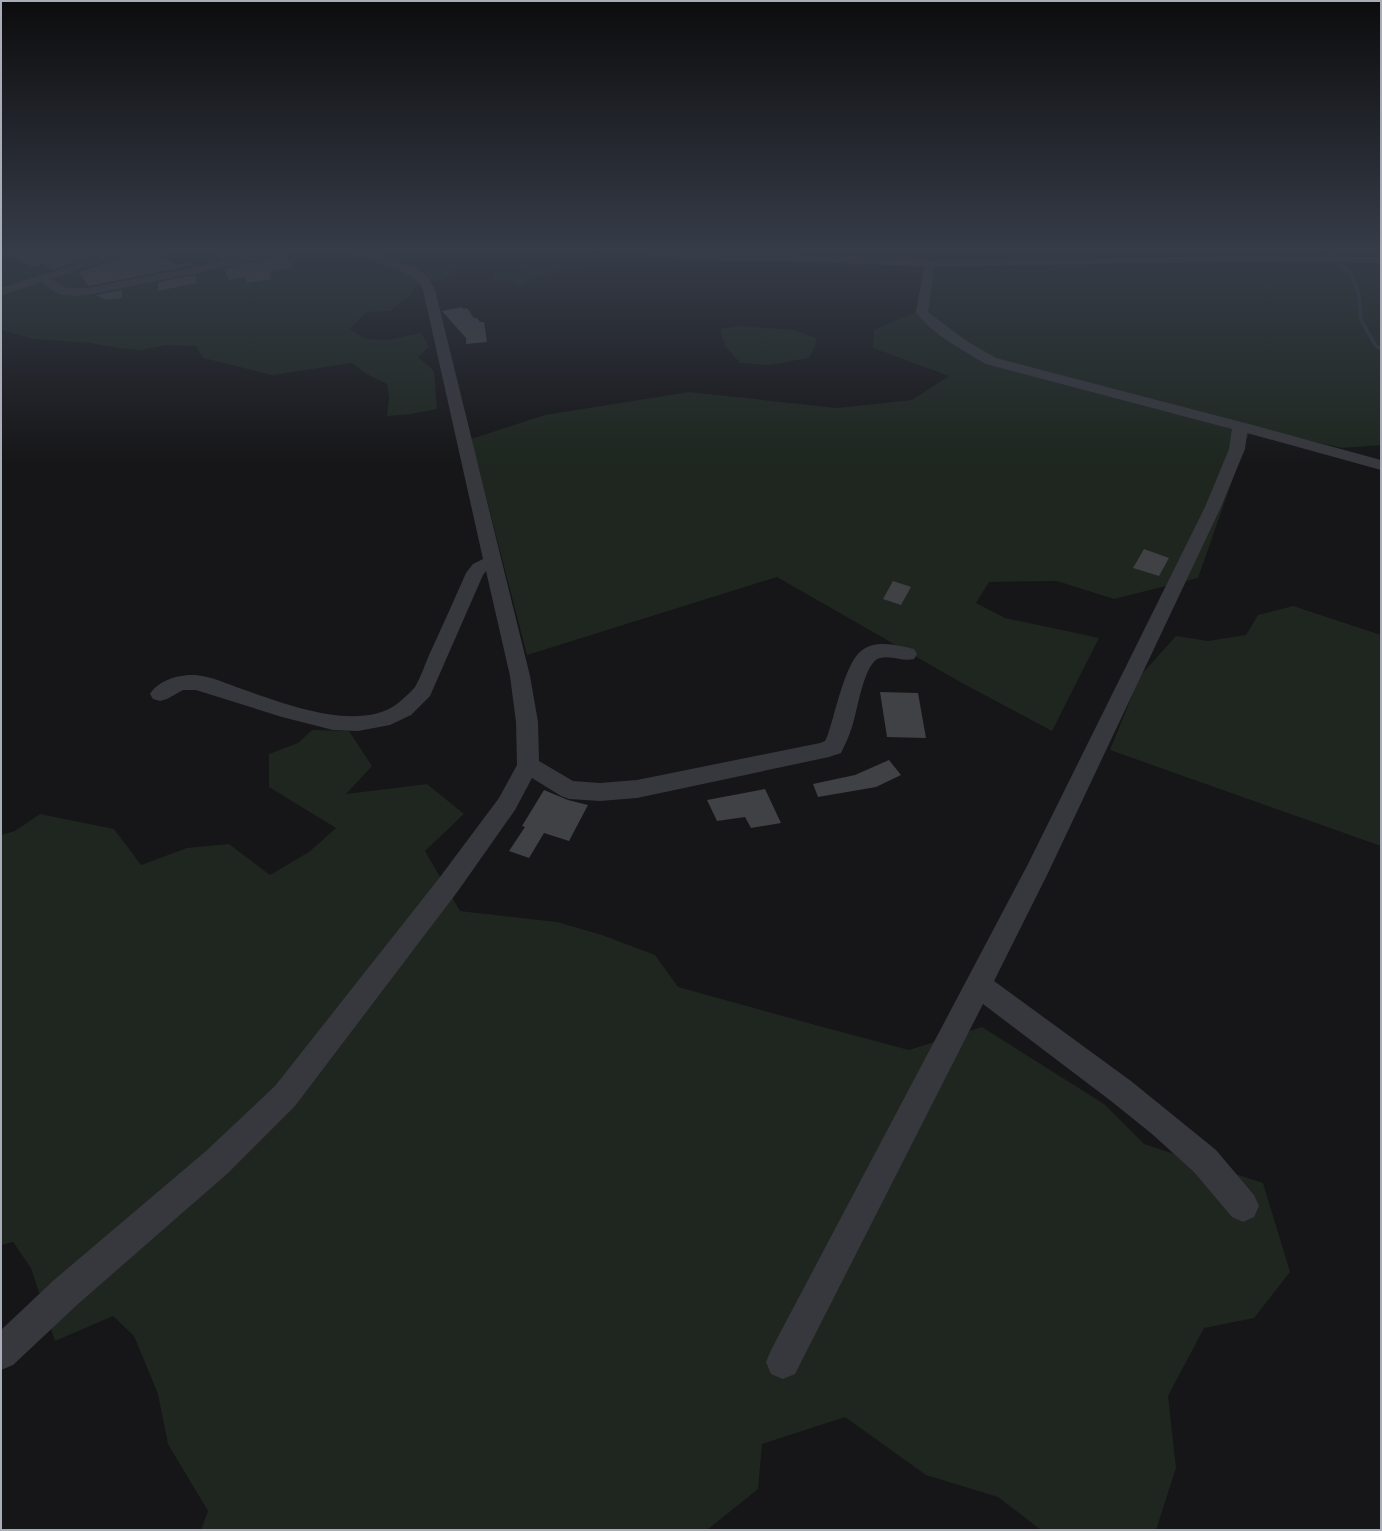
<svg xmlns="http://www.w3.org/2000/svg" width="1382" height="1531" viewBox="0 0 1382 1531" font-family="Ubuntu,sans-serif">
	<style>
		.green { fill: #1e261f }
		.lines { fill: none; stroke-linecap: round; stroke-linejoin: round }
		.stream { stroke: #2c353c; stroke-width: 3.5 }
		.building { fill: #404145 }
		.minor { fill: #37383d; fill-rule: evenodd }
	</style>
	<rect width="100%" height="100%" fill="#161618"/>
	<g class="green">
		<path d="M1,250H25L38,256L71,252L127,255L143,250H442L462,260L472,261H484L491,257L502,256H531L543,250H613L574,258L579,263L577,266L536,277L521,288L509,281L492,279L495,272L511,273L525,269L477,266L456,269L445,279L415,286L410,296L390,311L366,312L350,329L365,339L387,340L421,333L429,347L418,357L434,371L437,409L411,414L387,416L389,398L387,384L365,373L352,363L272,375L203,358L196,346L166,345L142,350L118,348L90,343L34,339L1,330Z"/>
		<path d="M1130,250H1381V255L1252,253L1144,256L1134,254Z"/>
		<path d="M1190,264H1381V445L1342,448L1251,427L1198,578L1114,599L1057,581L989,582L976,603L1005,618L1099,638L1052,731L962,683L777,577L527,655L471,439L545,415L689,392L837,408L912,400L949,376L873,348L874,330L915,312L938,267Z"/>
		<path d="M739,326L794,330L816,338L815,346L809,358L769,365L740,363L725,346L720,329Z"/>
		<path d="M1293,606L1381,635V846L1110,750L1140,676L1176,636L1208,641L1246,635L1258,615Z"/>
		<path d="M312,730L349,731L372,766L346,794L427,784L464,814L425,851L460,911L557,922L602,935L655,955L678,987L819,1026L909,1050L982,1027L1104,1104L1144,1144L1263,1183L1290,1272L1254,1318L1204,1328L1168,1396L1176,1468L1156,1530H1041L998,1497L926,1475L845,1417L762,1444L758,1489L707,1530H201L208,1511L168,1444L158,1394L134,1336L113,1316L55,1341L31,1268L13,1242L1,1245V835L15,831L40,814L114,829L141,865L187,848L229,844L270,875L309,852L336,828L269,787V754L298,743Z"/>
	</g>
	<g class="lines">
		<path class="stream" d="M1328,250L1341,261L1342,267L1351,273L1359,295L1361,320L1376,346L1381,349"/>
	</g>
	<g class="building">
		<path d="M1,250H115L52,270L42,264L32,267Z"/>
		<path d="M144,250H152L176,265L192,262L193,265L89,286L78,272Z"/>
		<path d="M223,250H267L220,260L217,253L223,252Z"/>
		<path d="M284,254L293,267L269,272L271,279L247,283L246,277L229,280L224,269Z"/>
		<path d="M195,275L197,283L158,291V282Z"/>
		<path d="M122,290V298L106,300L96,295Z"/>
		<path d="M462,307L463,309L467,308L474,318H477L480,322H484L487,342L466,344V338L442,311Z"/>
		<path d="M1144,549L1169,558L1159,576L1133,568Z"/>
		<path d="M893,581L911,587L901,605L883,599Z"/>
		<path d="M880,692L918,693L926,738L887,737Z"/>
		<path d="M889,760L901,775L876,787L818,797L813,784L855,775Z"/>
		<path d="M765,789L781,823L751,828L745,817L717,821L707,800Z"/>
		<path d="M544,790L568,800L588,805L569,841L544,833L529,858L509,851L525,827L522,826Z"/>
	</g>
	<g class="lines">
		<g class="minor">
			<path d="M119,250H135L133,252L52,279L65,288H88L207,264L272,250H289L287,252L226,267L88,295C68,297 57,297 42,282L1,296V288Z"/>
			<path d="M354,250H368L421,271L429,279L435,290L530,676L538,722L539,761L573,781L600,783L637,780L820,743L825,741L827,737C835,716 844,665 861,651C875,639 898,645 914,649L917,654L914,659C903,662 892,655 880,658C864,661 857,713 852,727C849,736 845,745 841,753L829,757L637,798L600,801L569,799L561,796L532,778L515,810L458,891L295,1106L228,1173L78,1304L13,1365L1,1370V1330L54,1280L206,1151L275,1086L440,877L499,798L517,765L516,722L510,676L486,571L483,575L430,696L411,715L390,725L358,731L333,730L282,717L196,690H183L167,699L160,701L153,699L150,694C158,680 180,674 195,675C211,676 227,684 242,689C283,703 357,733 397,704C403,699 411,692 415,687C421,677 425,664 430,653C442,627 454,600 466,573L473,564L483,559L423,290L420,284L413,277L355,252Z"/>
			<path d="M639,250H660L699,254L852,256L930,261L1231,256L1381,257V263L1231,262L935,267L928,312L968,342L996,358L1245,423L1381,460V470L1247,433L1245,449L1221,507L1048,873L994,981L1131,1081L1216,1150L1254,1195L1259,1206L1254,1217L1243,1222L1232,1217L1194,1172L1152,1134L1111,1101L983,1004L795,1374L783,1379L771,1374L766,1362L771,1350L1027,866L1205,507L1229,449L1232,429L986,364C964,351 930,333 916,312L924,267C873,264 822,262 771,261C728,261 683,263 641,252Z"/>
		</g>
	</g>
	<linearGradient id="sky" x2="0" y2="1"><stop stop-color="#0c0c0d"/><stop offset="0.54" stop-color="#363c48"/><stop offset="1" stop-color="#363c48" stop-opacity="0"/></linearGradient>
	<rect width="1382" height="464" fill="url(#sky)"/>
	<rect width="1382" height="1531" fill="none" stroke="#a8adb8" stroke-width="4"/>
</svg>
